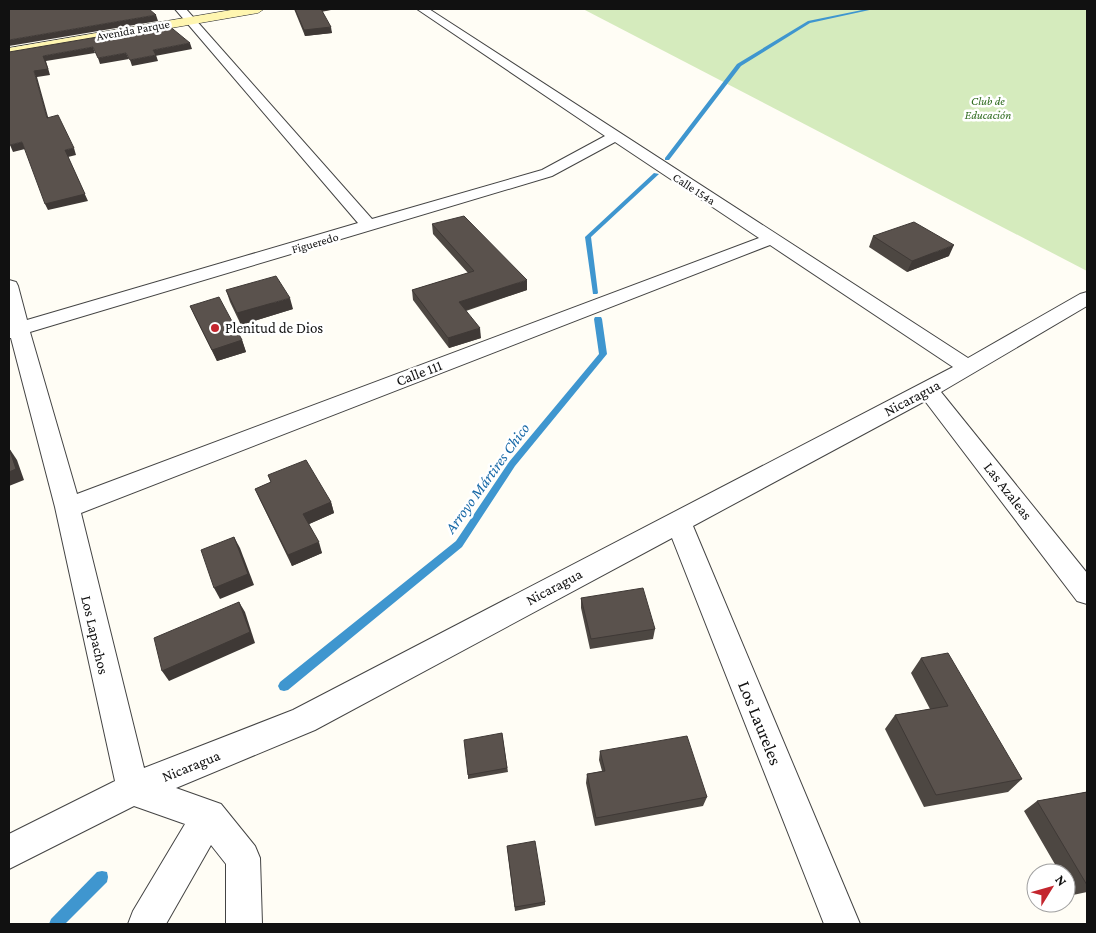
<svg xmlns="http://www.w3.org/2000/svg" width="1096" height="933" viewBox="0 0 1096 933" font-family="'Crimson Pro',serif">
	<style>
		.green { fill: #d5ebbd }
		.lines { fill: none; stroke-linecap: round; stroke-linejoin: round }
		.stream { fill: #3f96cf; fill-rule: evenodd }
		.street-casing { stroke: #444; stroke-width: 2 }
		.secondary-casing { stroke: #333; stroke-width: 1 }
		.street { fill: #fff; fill-rule: evenodd }
		.secondary { fill: #fff6b0; fill-rule: evenodd }
		.wall { fill: #4d4742 }
		.shaded-wall { fill: #3f3936 }
		.building { fill: #5a524d; stroke: #3f3936 }
		.poi-dot { fill: #c4262e; stroke: #fff; stroke-width: 2 }
		.labels { text-anchor: middle; dominant-baseline: central; stroke-width: 5; stroke-linejoin: round; paint-order: stroke }
		.far-street-label { font-size: 12px; fill: #111; stroke: #fff }
		.far-park-label { font-size: 12px; font-style: italic; fill: #2f6b1f; stroke: #fff }
		.poi-label { font-size: 15px; fill: #111; stroke: #fff; text-anchor: start }
		.street-label { font-size: 15px; fill: #111; stroke: #fff }
		.water-label { font-size: 16px; font-style: italic; fill: #1768a6; stroke: #fff }
		.near-street-label { font-size: 18px; fill: #111; stroke: #fff }
	</style>
	<rect width="100%" height="100%" fill="#fffdf5"/>
	<path class="green" d="M583,9H1087V271Z"/>
	<g class="lines">
		<g class="stream">
			<path d="M867,9H874L810,23L741,66L669,160H665V158L737,64L808,21Z"/>
			<path d="M654,173L659,174L591,237L598,293L597,294H593L585,237Z"/>
			<path d="M595,317H601L602,319L607,354L515,466L462,547L288,690L284,691L280,690L278,686L280,682L456,541L509,462L599,354L594,319Z"/>
			<path d="M102,871L107,872L108,877L107,882L65,924H49L51,919L97,872Z"/>
		</g>
		<g class="street-casing">
			<path id="street" d="M175,9H186L372,219L542,170L605,136L417,9H429L968,358L1080,294L1087,292V306L941,392L1087,573V604L1077,601L925,401L693,526L860,924H824L672,538L315,730L176,788L221,804L255,846L260,858L262,924H226V864L211,845L166,924H128L133,911L185,824L134,806L9,869V834L115,781L55,507L11,338H9V280L16,282L18,286L27,320L358,223ZM615,142L759,238L77,494L30,332L552,176ZM770,245L953,367L293,710L144,768L81,513Z"/>
		</g>
		<g class="secondary-casing">
			<path id="secondary" d="M237,9H264L258,13L9,56V48Z"/>
		</g>
		<use href="#street" class="street"/>
		<use href="#secondary" class="secondary"/>
	</g>
	<g class="wall">
		<path d="M294,9H336L322,11L332,33L305,36Z"/>
		<path d="M432,224L527,290L466,311L481,338L449,348L413,300L412,290L468,273L433,234Z"/>
		<path d="M873,236L949,256L907,272L869,247Z"/>
		<path d="M226,290L293,309L241,325L230,302Z"/>
		<path d="M190,306L242,340L246,352L217,361L195,317Z"/>
		<path d="M268,475L331,502L334,513L309,524L322,553L292,566L260,500L255,489L271,482Z"/>
		<path d="M581,598L655,629L653,639L590,649L581,608Z"/>
		<path d="M921,658L1022,779L1008,792L924,807L885,729L895,715L930,709L911,673Z"/>
		<path d="M502,733L508,772L468,779V775Z"/>
		<path d="M600,751L707,797L703,806L595,826L586,783L587,774L602,771L599,760Z"/>
		<path d="M1087,792V892L1073,895L1066,882V873H1060L1024,811L1037,801Z"/>
		<path d="M507,846L545,902V905L515,911Z"/>
	</g>
	<g class="shaded-wall">
		<path d="M320,9H336L321,12Z"/>
		<path d="M156,15L158,21L9,46V40Z"/>
		<path d="M331,27L332,33L305,36L304,30Z"/>
		<path d="M190,43L192,49L155,56L153,50Z"/>
		<path d="M93,47L95,53L46,61L50,75L37,77L50,124L47,118L34,71L43,56Z"/>
		<path d="M126,53L129,59L100,64L98,58Z"/>
		<path d="M156,55L158,61L132,66L130,60Z"/>
		<path d="M22,142L25,149L13,152L10,145Z"/>
		<path d="M74,148L76,155L68,157L88,201L48,210L45,204L65,150Z"/>
		<path d="M954,245L949,256L907,272L912,261Z"/>
		<path d="M527,280V290L460,312L459,302Z"/>
		<path d="M290,298L293,309L241,325L237,313Z"/>
		<path d="M480,328L481,338L449,348L448,338Z"/>
		<path d="M242,340L246,352L217,361L212,350Z"/>
		<path d="M9,448L17,460L24,480L9,486Z"/>
		<path d="M331,502L334,513L307,525L303,514Z"/>
		<path d="M234,537L240,548L254,585L220,599L214,588Z"/>
		<path d="M319,542L322,553L292,566L288,555Z"/>
		<path d="M239,602L245,612L255,643L169,681L162,671Z"/>
	</g>
	<g class="building">
		<path d="M9,9H149L156,15L9,40Z"/>
		<path d="M295,9H321L331,27L304,30Z"/>
		<path d="M168,25L190,43L153,50L156,55L130,60L126,53L98,58L93,47L43,56L48,69L34,71L47,118L58,115L74,148L65,150L85,194L45,204L22,142L10,145L9,143V52Z"/>
		<path d="M464,216L527,280L459,302L480,328L448,338L412,290L474,271L432,224Z"/>
		<path d="M914,222L954,245L912,261L873,236Z"/>
		<path d="M276,276L290,298L237,313L226,290Z"/>
		<path d="M219,297L242,340L212,350L190,306Z"/>
		<path d="M9,448L16,469L9,472Z"/>
		<path d="M306,460L331,502L303,514L319,542L288,555L255,489L271,482L268,475Z"/>
		<path d="M234,537L248,574L214,588L201,550Z"/>
		<path d="M643,588L655,629L591,639L581,598Z"/>
		<path d="M239,602L250,632L162,671L154,638Z"/>
		<path d="M948,653L1022,779L936,795L895,715L948,706L921,658Z"/>
		<path d="M502,733L507,768L468,775L464,740Z"/>
		<path d="M687,736L707,797L596,818L587,774L605,771L600,751Z"/>
		<path d="M1087,792V885L1037,801Z"/>
		<path d="M535,841L545,902L515,907L507,846Z"/>
	</g>
	<circle class="poi-dot" cx="215" cy="328" r="5"/>
	<g class="labels">
		<g class="far-street-label">
			<text transform="translate(133 30) rotate(-10)">Avenida Parque</text>
			<text transform="translate(694 189) rotate(33)">Calle 154a</text>
			<text transform="translate(315 243) rotate(-16)">Figueredo</text>
		</g>
		<g class="far-park-label">
			<text x="988" y="101">Club de<tspan x="988" dy="14">Educación</tspan></text>
		</g>
		<g class="poi-label">
			<text x="225" y="328">Plenitud de Dios</text>
		</g>
		<g class="street-label">
			<text transform="translate(419 373) rotate(-21)">Calle 111</text>
			<text transform="translate(912 398) rotate(-28)">Nicaragua</text>
			<text transform="translate(1008 491) rotate(52)">Las Azaleas</text>
			<text transform="translate(554 587) rotate(-28)">Nicaragua</text>
			<text transform="translate(95 635) rotate(77)">Los Lapachos</text>
			<text transform="translate(191 766) rotate(-22)">Nicaragua</text>
		</g>
		<g class="water-label">
			<text transform="translate(487 478) rotate(-54)">Arroyo Mártires Chico</text>
		</g>
		<g class="near-street-label">
			<text transform="translate(760 723) rotate(68)">Los Laureles</text>
		</g>
	</g>
	<rect width="1096" height="933" fill="none" stroke="#111111" stroke-width="20"/>
	<g transform="translate(1051 888) rotate(53)"><circle r="24" fill="#ffffff" stroke="#a0a0a0"/>
	<path d="M0-4L9 19L0 12L-9 19Z" fill="#c4262e"/>
	<text y="-8" font-size="14" font-weight="bold" text-anchor="middle" fill="#111111">N</text>
	</g>
</svg>
